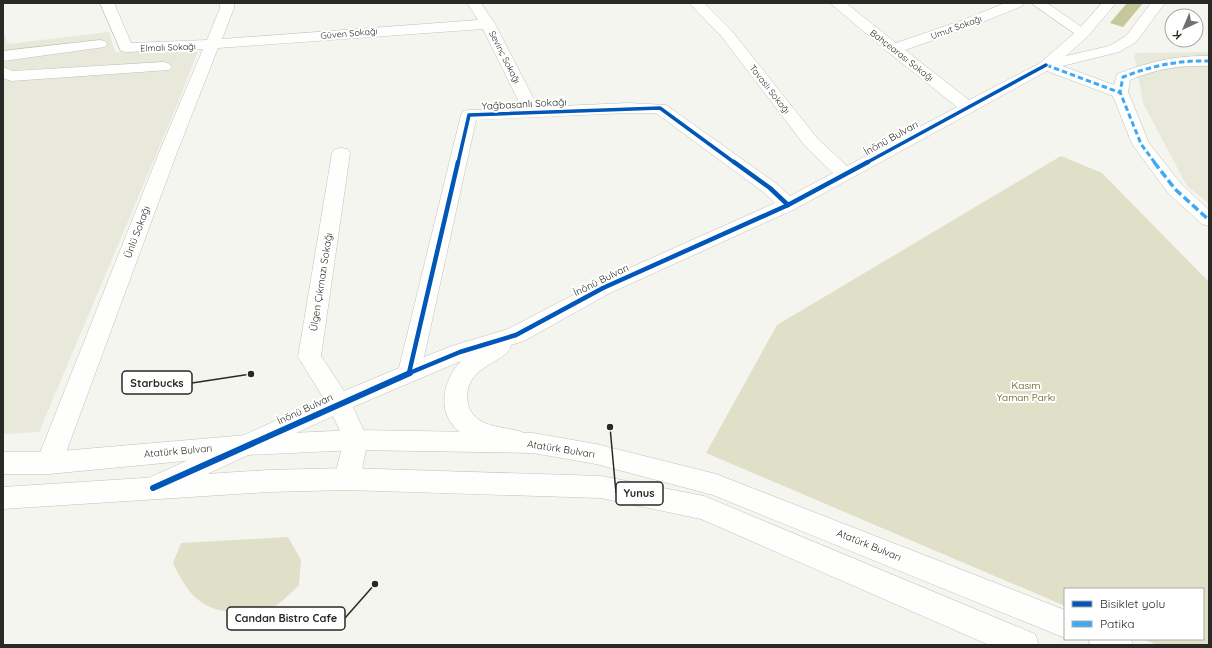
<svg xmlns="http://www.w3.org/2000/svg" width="1212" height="648" viewBox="0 0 1212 648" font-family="Quicksand,sans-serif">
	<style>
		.built { fill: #e8e8db }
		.green { fill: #e0e0c9 }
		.water { fill: #c7c89a }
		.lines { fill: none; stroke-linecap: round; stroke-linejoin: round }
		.minor-casing { stroke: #c1c1bd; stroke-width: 1 }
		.major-casing { stroke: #c1c1bd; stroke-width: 1 }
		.minor { fill: #fefefd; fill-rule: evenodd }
		.major { fill: #fefefd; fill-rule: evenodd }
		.quiet-far1 { stroke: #3fa9f5; stroke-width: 3; stroke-dasharray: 5.5 3; stroke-linecap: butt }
		.quiet { stroke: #3fa9f5; stroke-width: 3.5; stroke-dasharray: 8 3.5; stroke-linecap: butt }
		.cycleway-far2-casing { stroke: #fff; stroke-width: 5.5 }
		.cycleway-far1-casing { stroke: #fff; stroke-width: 7 }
		.cycleway-casing { stroke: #fff; stroke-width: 8 }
		.cycleway-far2 { stroke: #0057b8; stroke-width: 3.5 }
		.cycleway-far1 { stroke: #0057b8; stroke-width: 4.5 }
		.cycleway { stroke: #0057b8; stroke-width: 6 }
		.labels { text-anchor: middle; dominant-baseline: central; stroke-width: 4; stroke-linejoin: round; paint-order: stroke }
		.far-street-label { font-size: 9px; fill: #292925; stroke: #fff }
		.street-label { font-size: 10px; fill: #292925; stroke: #fff }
		.park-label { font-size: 10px; fill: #515002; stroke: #fff }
		.leader { fill: none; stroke: #292925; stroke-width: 1.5 }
		.callout-dot { fill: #292925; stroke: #fff; stroke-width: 1.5 }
		.callout { fill: #fff; stroke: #292925; stroke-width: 1.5 }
		.callout-label { font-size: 11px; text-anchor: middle; font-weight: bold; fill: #292925 }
	</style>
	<rect width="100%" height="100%" fill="#f5f5ef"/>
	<g class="built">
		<path d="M3,31L8,44L109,32L115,52L198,51L177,105L39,432L3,434Z"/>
		<path d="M1209,52V204L1187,186L1143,103L1134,53Z"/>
	</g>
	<g class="green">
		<path d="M1061,156L1102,173L1209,282V645H1157L1143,639H1203V589H1065V606L706,453L777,325Z"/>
		<path d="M288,537L301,560L299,585C290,594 280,604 268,611C263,613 253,612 247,612C205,614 190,599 173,563L181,543Z"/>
	</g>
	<path class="water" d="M1127,3H1143L1123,27L1110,23Z"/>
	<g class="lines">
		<g class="minor-casing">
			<g id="minor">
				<path d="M100,3H114L131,43L207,40L220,8V3H234V8L222,39L478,20L467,3H481L495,24L538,107L628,103L666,105L777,184L790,196L833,173L805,146L722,37L689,3H704L732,31L817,138L847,166L957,107L888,52L830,3H846L896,43L963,20L1005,3H1024L1022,6L973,26L905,50L969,100L1046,60L1114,85L1117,74C1148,62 1177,55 1209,56V66C1181,65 1156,69 1130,80L1128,92L1149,143L1182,185L1209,210V226L1202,224L1168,193L1132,144L1113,96L1047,71L795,209L610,293L524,341L511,345C509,363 461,365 468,403C469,412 477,420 485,423C497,428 510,428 522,432L525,439L522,446C511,450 502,447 492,445C481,442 469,439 460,432C436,414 442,381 461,361L353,407L368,440L360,479L356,487L347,490L338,487L334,479L344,440L333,416L153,499L144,496L140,488L144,480L324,399L298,357L332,153L335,149L341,148L347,149L350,153L321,356L344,391L399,368L461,115L463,111L469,110L522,108L483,29L218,48L176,155L62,463L58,471L49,474L40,471L36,463L158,155L203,49L126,52L121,51ZM628,113H656L763,192L775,203L596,283L508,329L452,346L424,357L476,120Z"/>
				<path d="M1031,3H1047L1090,33L1088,36H1078Z"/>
				<path d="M100,40L105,41L107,44L105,47L3,61V51Z"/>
				<path d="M164,62L169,64L172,67L169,70L11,81L3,78V67L13,71Z"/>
			</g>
		</g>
		<g class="major-casing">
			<g id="major">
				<path d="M1102,3H1116L1088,36L1066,56L1109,46L1126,36L1151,3H1165L1136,42L1119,52L1046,70L1041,68L1038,65L1041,62L1078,30Z"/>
				<path d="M356,430L533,433L596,444L716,474L1065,610V638L713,495L596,464L533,453L356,450L247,455L49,474H3V452H49L247,435Z"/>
				<path d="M347,468L601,476L704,496L1035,634L1039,645H989L701,519L601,498L347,490L268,492L3,509V487L268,470Z"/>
				<path d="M1088,639H1131L1133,645H1091Z"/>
			</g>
		</g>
		<use href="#minor" class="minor"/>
		<use href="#major" class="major"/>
		<g class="quiet-far1">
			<path d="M1046,65L1121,93"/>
			<path d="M1155,163L1141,144L1120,92L1123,77C1151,66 1178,60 1209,61"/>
		</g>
		<path class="quiet" d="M1154,162L1175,189L1209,220"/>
		<g class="cycleway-far2-casing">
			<g id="cycleway-far2">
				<path d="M458,163L469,115L660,108L735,163"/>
				<path d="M866,163L1046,65"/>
			</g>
		</g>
		<g class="cycleway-far1-casing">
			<g id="cycleway-far1">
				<path d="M734,162L770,188L788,205"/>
				<path d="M409,373L458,162"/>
				<path d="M407,374L460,352L516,335L603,288L788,205L868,162"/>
			</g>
		</g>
		<g class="cycleway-casing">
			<path id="cycleway" d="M153,488L410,373"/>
		</g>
		<use href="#cycleway-far2" class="cycleway-far2"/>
		<use href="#cycleway-far1" class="cycleway-far1"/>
		<use href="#cycleway" class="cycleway"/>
	</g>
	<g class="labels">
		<g class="far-street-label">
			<text transform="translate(956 27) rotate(-20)">Umut Sokağı</text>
			<text transform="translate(349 33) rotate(-5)">Güven Sokağı</text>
			<text transform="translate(168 47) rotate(-2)">Elmalı Sokağı</text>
			<text transform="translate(902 55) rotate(38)">Bahçearası Sokağı</text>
			<text transform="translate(505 57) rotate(63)">Sevinç Sokağı</text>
			<text transform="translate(770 89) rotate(52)">Tavaslı Sokağı</text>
		</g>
		<g class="street-label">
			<text transform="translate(524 104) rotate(-3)">Yağbasanlı Sokağı</text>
			<text transform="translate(891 138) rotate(-29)">İnönü Bulvarı</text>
			<text transform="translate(137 232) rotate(-69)">Ünlü Sokağı</text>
			<text transform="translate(601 280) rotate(-26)">İnönü Bulvarı</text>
			<text transform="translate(321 282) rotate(-81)">Ülgen Çıkmazı Sokağı</text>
			<text transform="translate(305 409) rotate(-25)">İnönü Bulvarı</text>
			<text transform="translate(561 449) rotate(9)">Atatürk Bulvarı</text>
			<text transform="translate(178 451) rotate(-5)">Atatürk Bulvarı</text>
			<text transform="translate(869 545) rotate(22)">Atatürk Bulvarı</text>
		</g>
		<g class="park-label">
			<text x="1026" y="385">Kasım<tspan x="1026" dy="12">Yaman Parkı</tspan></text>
		</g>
	</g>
	<path class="leader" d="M251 374L192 383M610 427L616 493M375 584L345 618"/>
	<g class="callout-dot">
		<circle cx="251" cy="374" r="4"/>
		<circle cx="610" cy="427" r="4"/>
		<circle cx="375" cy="584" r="4"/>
	</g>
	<g class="callout">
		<rect x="122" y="371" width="70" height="23" rx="4"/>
		<rect x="616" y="482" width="47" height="23" rx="4"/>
		<rect x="227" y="607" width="118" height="23" rx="4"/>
	</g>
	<g class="callout-label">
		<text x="157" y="387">Starbucks</text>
		<text x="639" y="497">Yunus</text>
		<text x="286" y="622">Candan Bistro Cafe</text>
	</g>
	<rect width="1212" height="648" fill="none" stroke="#292925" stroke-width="8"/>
	<rect x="1064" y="588" width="140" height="52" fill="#ffffff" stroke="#a9a9a8"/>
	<rect x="1072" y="601" width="20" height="6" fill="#0057b8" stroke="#a9a9a8"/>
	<text x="1100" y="608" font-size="12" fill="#292925">Bisiklet yolu</text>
	<rect x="1072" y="621" width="20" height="6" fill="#3fa9f5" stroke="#a9a9a8"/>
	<text x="1100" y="628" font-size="12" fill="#292925">Patika</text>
	<g transform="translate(1184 28) rotate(224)"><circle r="19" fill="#ffffff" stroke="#a9a9a8"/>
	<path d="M0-3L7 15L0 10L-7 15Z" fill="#70706c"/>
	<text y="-6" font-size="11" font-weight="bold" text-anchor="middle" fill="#292925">K</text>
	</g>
</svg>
